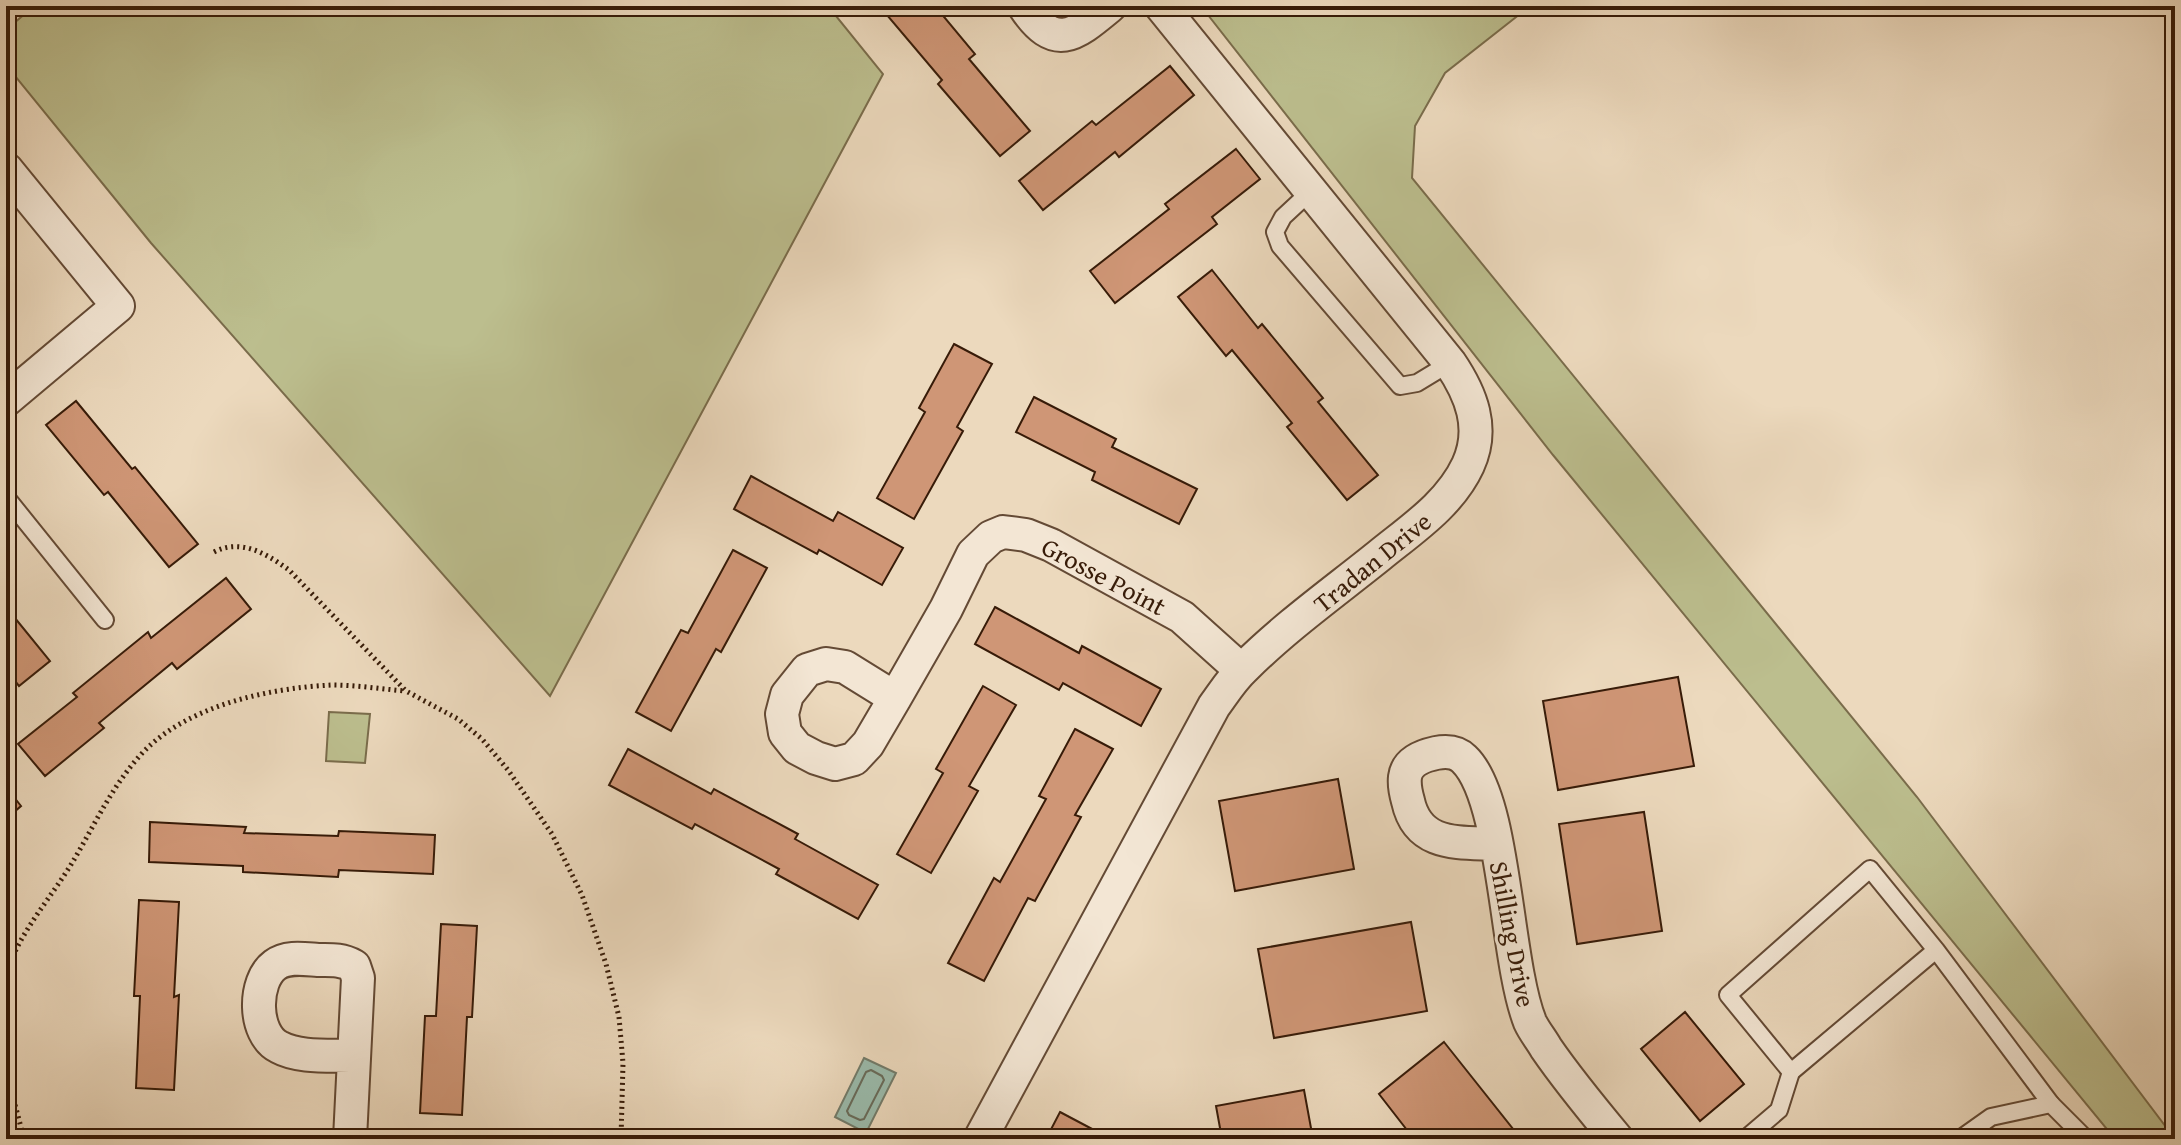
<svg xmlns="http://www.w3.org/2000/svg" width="2181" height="1145" viewBox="0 0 2181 1145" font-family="'Gentium Book Plus',serif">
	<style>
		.green { fill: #bcbe8e; stroke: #7a6c4b; stroke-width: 2 }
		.water { fill: #9abbac; stroke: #727b6a; stroke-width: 2 }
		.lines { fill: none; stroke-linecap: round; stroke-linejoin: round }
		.shore { stroke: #686b5a; stroke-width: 2 }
		.building { fill: #cf9676; stroke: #371b08; stroke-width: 2 }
		.service-casing { stroke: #644a35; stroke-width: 20 }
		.minor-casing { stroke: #644a35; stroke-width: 36 }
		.path { stroke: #371b08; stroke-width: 5; stroke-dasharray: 2 4; stroke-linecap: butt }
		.service { stroke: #f3e6d4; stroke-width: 16 }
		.minor { stroke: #f3e6d4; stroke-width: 32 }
		.labels { text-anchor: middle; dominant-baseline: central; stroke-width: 6; stroke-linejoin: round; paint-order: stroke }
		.street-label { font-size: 26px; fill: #371b08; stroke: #f3e6d4 }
	</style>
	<rect width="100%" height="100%" fill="#ecd9bd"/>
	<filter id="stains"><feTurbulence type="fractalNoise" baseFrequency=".0025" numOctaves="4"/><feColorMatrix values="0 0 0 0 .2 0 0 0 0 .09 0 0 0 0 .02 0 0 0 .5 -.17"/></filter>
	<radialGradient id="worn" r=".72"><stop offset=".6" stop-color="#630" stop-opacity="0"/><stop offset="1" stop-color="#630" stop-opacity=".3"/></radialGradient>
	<g class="green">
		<path d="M34,6H828L883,74L550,696L151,243L6,65V30Z"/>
		<path d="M1201,6H1530L1445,73L1415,126L1412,178L1917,797L2175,1139H2115L1553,455Z"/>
		<path d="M329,712L370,714L365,763L326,761Z"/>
	</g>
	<path class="water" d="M864,1058L896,1073L866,1133L835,1117Z"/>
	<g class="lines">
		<path class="shore" d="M871,1070L882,1076L884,1080L864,1119L860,1120L849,1115L847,1111L866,1072Z"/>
	</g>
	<g class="building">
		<path d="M884,6H935L975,54L969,59L1030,131L1000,156L938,84L942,80L881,8Z"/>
		<path d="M1170,66L1194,95L1119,157L1115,152L1043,210L1019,181L1092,121L1096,125Z"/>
		<path d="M1236,149L1260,179L1212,217L1217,224L1115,303L1090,271L1169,209L1165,204Z"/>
		<path d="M1212,270L1258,328L1262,324L1323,398L1318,402L1378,475L1347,500L1287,427L1292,423L1232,350L1226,356L1178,297Z"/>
		<path d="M954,344L992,364L957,427L963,431L914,519L877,498L925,412L919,408Z"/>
		<path d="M1034,397L1116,439L1112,447L1197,489L1179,524L1092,480L1095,472L1016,432Z"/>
		<path d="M76,401L132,469L135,467L198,544L169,567L108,492L104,495L46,425Z"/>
		<path d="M751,476L833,521L838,512L903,548L882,585L819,550L817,554L734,509Z"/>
		<path d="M733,550L767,568L721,652L716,649L671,731L636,712L681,630L688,633Z"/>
		<path d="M226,578L251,609L177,669L172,663L99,723L104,728L45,776L18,744L77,697L73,693L148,632L151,638Z"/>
		<path d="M6,607L50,661L19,686L6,670Z"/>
		<path d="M995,607L1079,653L1082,646L1161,689L1141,726L1063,683L1059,690L975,644Z"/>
		<path d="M1678,677L1694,766L1558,790L1543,701Z"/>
		<path d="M983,686L1016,705L969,786L978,791L931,873L897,854L943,773L936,769Z"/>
		<path d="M1075,729L1113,749L1075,815L1081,817L1035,901L1028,898L984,981L948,963L994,878L1000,882L1046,799L1039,796Z"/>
		<path d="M628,749L711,794L714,789L798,834L795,839L878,885L858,919L776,874L779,869L695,824L692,829L609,785Z"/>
		<path d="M1338,779L1354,869L1235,891L1219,801Z"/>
		<path d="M6,787L21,806L6,819Z"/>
		<path d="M1644,812L1662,931L1577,944L1559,824Z"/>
		<path d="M150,822L246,827L244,833L338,836L339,831L435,835L433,874L339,870L338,877L243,872V866L149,862Z"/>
		<path d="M139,900L179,902L174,997L179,995L174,1090L136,1088L140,996H134Z"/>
		<path d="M1411,922L1427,1011L1274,1038L1258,949Z"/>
		<path d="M441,924L477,926L472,1017H467L462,1115L420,1113L425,1016H436Z"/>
		<path d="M1685,1012L1744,1084L1700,1121L1641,1049Z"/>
		<path d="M1444,1042L1517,1134L1512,1139H1414L1379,1094Z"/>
		<path d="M1304,1090L1313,1139H1222L1216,1106Z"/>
		<path d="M1060,1112L1111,1139H1046Z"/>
		<path d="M188,1130L282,1135V1139H112V1131L187,1135Z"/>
	</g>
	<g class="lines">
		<g class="service-casing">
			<g id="service">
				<path d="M1311,191L1283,217L1275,232L1280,246L1400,386L1417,383L1450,363"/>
				<path d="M6,332V335"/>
				<path d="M6,497L105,620"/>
				<path d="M1936,950L1791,1072L1728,995L1870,869L1936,950L2051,1104"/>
				<path d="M1745,1139L1779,1110L1791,1072"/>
				<path d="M1960,1139L1991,1117L2051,1104L2086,1139"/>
			</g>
		</g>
		<g class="minor-casing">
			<g id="minor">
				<path d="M1024,6C1055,53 1075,35 1110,6"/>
				<path d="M6,169L118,306L6,400"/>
				<path d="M895,698L845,667L826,664L807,670L787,695L782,714L785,733L797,748L816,758L835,764L854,759L868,744L895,698L946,609L973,554L991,537L1003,532L1026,535L1051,545L1182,617L1241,670"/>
				<path d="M1496,844C1458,842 1418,847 1408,801C1406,794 1404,785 1405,777C1407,762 1422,756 1436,753C1446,751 1456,751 1464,759C1506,799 1505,959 1530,1022C1534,1031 1541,1039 1546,1048C1568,1080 1592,1109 1617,1139"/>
				<path d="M350,1139L358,978L354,966C341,959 331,960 318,960C304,959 287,956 275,965C253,981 253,1034 279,1047C299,1058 330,1055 353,1056"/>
				<path d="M980,1139L1214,706C1223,694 1232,679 1244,668C1285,627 1334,592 1380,555C1412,529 1450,504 1468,465C1485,428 1471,394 1450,363L1161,6"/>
			</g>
		</g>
		<g class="path">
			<path d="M214,552C241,538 267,554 289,570L406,691L458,719L482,739L508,770L552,834L582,895L606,964L619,1017L623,1063L621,1139"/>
			<path d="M6,973C20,932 50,899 72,863C93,828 110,790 137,759C180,707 267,688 332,685C356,685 381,689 405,691"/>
			<path d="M6,1070L24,1139"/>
		</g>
		<use href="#service" class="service"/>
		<use href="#minor" class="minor"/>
	</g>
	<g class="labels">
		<g class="street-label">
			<text transform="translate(1372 562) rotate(-39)">Tradan Drive</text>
			<text transform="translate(1104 576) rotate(28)">Grosse Point</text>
			<text transform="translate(1513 934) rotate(79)">Shilling Drive</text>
		</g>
	</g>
	<rect width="2181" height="1145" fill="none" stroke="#ecd9bd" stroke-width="32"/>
	<rect x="8" y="8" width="2165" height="1129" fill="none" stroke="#371b08" stroke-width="4"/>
	<rect x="16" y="16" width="2149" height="1113" fill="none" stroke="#371b08" stroke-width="2"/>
	<rect width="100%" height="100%" filter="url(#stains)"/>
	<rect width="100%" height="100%" fill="url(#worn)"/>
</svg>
